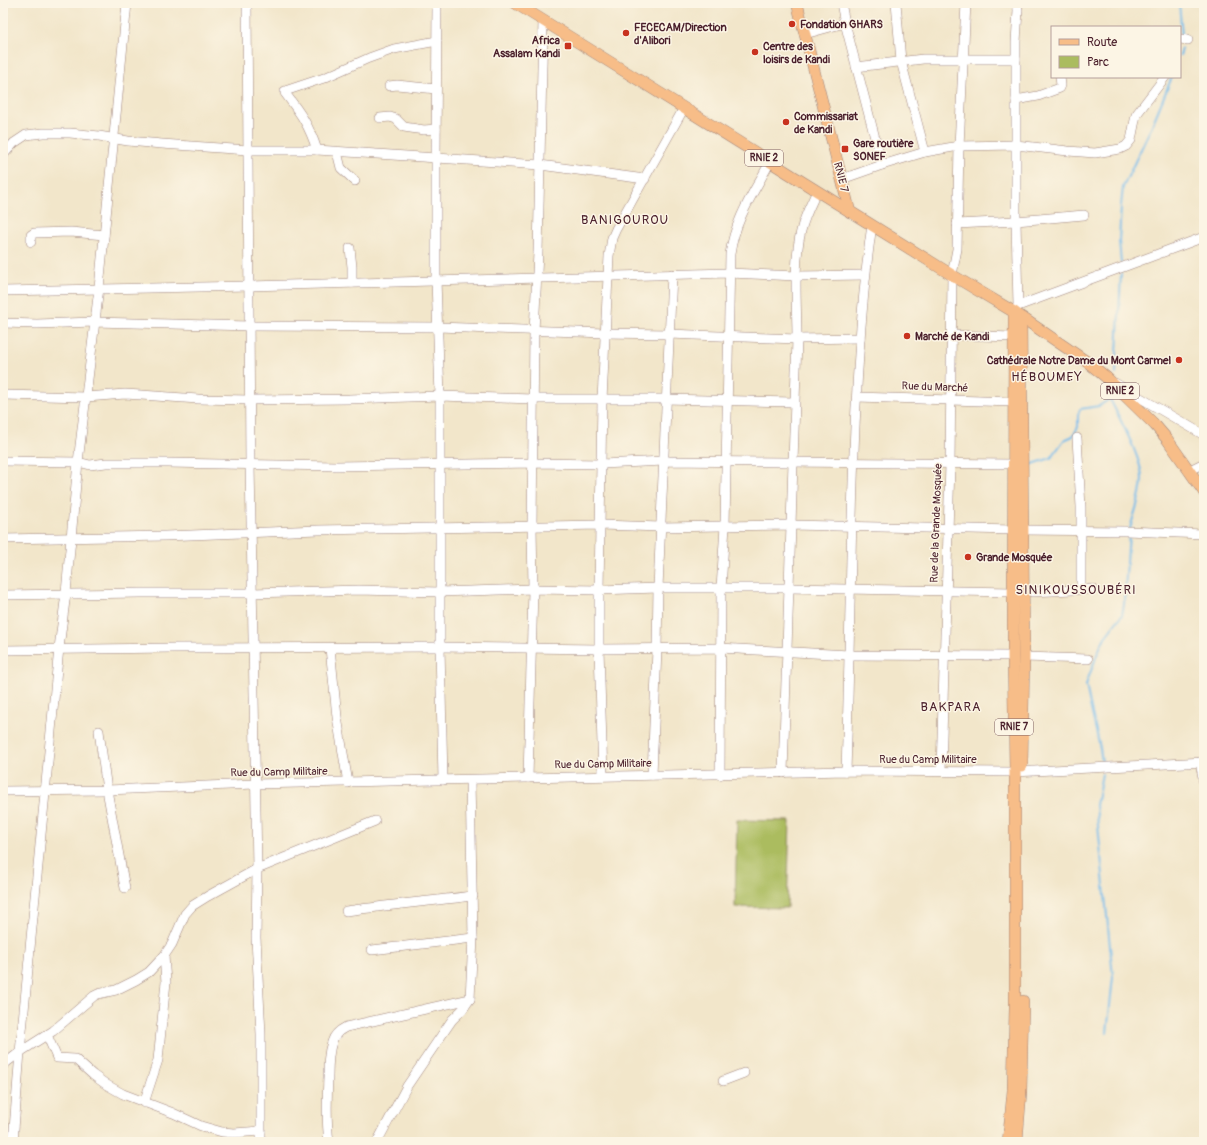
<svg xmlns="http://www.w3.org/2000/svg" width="1207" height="1145" viewBox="0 0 1207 1145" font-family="Pangolin,sans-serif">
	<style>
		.green { fill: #abbc5f; stroke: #7a6e45 }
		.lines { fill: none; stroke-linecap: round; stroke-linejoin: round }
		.stream { stroke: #73bbeb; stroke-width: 2 }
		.minor-casing { stroke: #9e827a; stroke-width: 10 }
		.major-casing { stroke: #9e827a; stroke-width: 12 }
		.minor { stroke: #fff; stroke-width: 9 }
		.major { stroke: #f7bd88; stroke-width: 11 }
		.poi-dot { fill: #c8321e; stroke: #fcf5e5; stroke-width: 1.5 }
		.labels { text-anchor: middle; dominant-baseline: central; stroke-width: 3; stroke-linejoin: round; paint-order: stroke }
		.shield { fill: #fcf5e5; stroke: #7f5f63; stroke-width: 1 }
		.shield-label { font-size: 10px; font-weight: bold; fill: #4a1f2b }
		.poi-label { font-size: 11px; font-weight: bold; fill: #4a1f2b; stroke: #fcf5e5; text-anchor: start }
		.street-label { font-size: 11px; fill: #4a1f2b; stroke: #fcf5e5 }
		.quarter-label { font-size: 13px; letter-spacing: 1px; fill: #4a1f2b; stroke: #fcf5e5 }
	</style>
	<rect width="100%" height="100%" fill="#fcf5e5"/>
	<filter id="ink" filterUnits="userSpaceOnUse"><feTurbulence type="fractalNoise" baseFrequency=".025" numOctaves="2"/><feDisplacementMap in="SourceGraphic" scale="8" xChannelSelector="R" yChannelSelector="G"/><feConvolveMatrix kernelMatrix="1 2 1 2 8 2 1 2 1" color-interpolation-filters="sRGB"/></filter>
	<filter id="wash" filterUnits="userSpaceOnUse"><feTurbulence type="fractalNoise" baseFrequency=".012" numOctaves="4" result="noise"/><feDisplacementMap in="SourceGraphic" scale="16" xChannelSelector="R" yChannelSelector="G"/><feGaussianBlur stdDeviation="0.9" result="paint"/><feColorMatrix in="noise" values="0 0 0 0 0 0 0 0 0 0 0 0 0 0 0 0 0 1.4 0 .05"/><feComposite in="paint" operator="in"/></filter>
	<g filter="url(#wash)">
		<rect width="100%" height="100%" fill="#f2e6ca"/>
		<path class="green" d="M737,820L790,821L787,908L735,907Z"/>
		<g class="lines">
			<g class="stream">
				<path d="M1179,3L1182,36"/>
				<path d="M1180,55L1182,49"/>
				<path d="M1121,263L1119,241L1121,206L1123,187L1150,130L1172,77"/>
				<path d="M1116,374L1121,274"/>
				<path d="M1112,394L1110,399C1119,418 1142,459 1142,478C1142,496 1134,512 1130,529"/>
				<path d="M1027,466L1051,458L1064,440L1073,436L1078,427V415L1080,409L1099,406L1110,399"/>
				<path d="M1102,763L1100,748L1091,709L1086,685L1088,679L1098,652L1105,637L1122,615L1124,604L1129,534"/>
				<path d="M1102,774L1096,805L1113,977L1107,1033"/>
			</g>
		</g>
	</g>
	<g filter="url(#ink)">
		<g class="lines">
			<g class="minor-casing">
				<g id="minor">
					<path d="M247,3L250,464L257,869L256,938L261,1034V1142"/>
					<path d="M437,3L436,157V280L440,396V647L443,780"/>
					<path d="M841,3L845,23L882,165"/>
					<path d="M896,3L901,61L925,152"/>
					<path d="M805,34L845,23"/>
					<path d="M1180,39L1188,40"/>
					<path d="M856,67L923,59H1016"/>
					<path d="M389,86L397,85L436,89"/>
					<path d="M1016,100L1038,96L1060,88L1061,85L1060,77"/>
					<path d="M380,118L390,117L396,119L404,127L424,130L436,129"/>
					<path d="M317,150C309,125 301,114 285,93V91L324,78L369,58L394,49L437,41"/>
					<path d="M337,152L341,168L355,181"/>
					<path d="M3,155L14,143L26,135L43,133H70L99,136L128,141L162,144L248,150H317L540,165L645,179"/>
					<path d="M842,179L882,165L925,152L959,146L1016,145L1068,151L1095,153L1120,149L1126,146L1131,140L1136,115L1165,77"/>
					<path d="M957,224L1016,221L1084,215"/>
					<path d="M31,242V235L34,233L71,232L104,235"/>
					<path d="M350,248L352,267V283"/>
					<path d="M3,291L249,286L729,273L797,276L865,275"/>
					<path d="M1018,306L1204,237"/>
					<path d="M1014,312L1018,306L1016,221V42L1018,10L1017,3"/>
					<path d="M3,323L37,324L94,322L250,326L438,327L605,333L669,334L797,339L860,338"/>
					<path d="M951,335L1013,337"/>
					<path d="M1115,383L1204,435"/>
					<path d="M3,395L86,397L125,394L141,395L198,399L250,400L349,399L440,396L533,399H666L794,402"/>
					<path d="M857,397L1013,402"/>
					<path d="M1077,438L1081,507V589"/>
					<path d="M3,461L78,462L90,465L106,463H168L337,466L533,463L602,464L664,461L1014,464"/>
					<path d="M1190,470L1204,463"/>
					<path d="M1023,530L1126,531L1204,534"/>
					<path d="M3,539L165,536L318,530L601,525L661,527L791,525L1014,530"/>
					<path d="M1032,592L1093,589"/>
					<path d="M3,595L141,593H252L359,590L439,592L533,589L599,590L658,588H789L1013,592"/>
					<path d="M330,648L337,717L348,783"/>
					<path d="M3,650L173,648L440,647L599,649L720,648L849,655L1013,656"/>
					<path d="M1024,657L1088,659"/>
					<path d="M99,731L107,790L125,888"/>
					<path d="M1200,762L1204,783"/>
					<path d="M846,771C850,656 850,541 855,427C858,359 862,292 872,225"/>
					<path d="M941,771L950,464L952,275L957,249L959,146L966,3"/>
					<path d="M783,773L797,339C797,304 793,265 801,231C804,217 811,204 817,191"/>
					<path d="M652,775L657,649L658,588L672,274"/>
					<path d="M720,775L721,589L725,526L730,254C735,219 754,192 770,162"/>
					<path d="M603,776L599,649V590L602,400L609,256L612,238L616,229L684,108"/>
					<path d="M528,778L533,589L532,526L534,331L538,253L543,21"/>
					<path d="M3,791L107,790L255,784L846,771L1015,772L1204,762"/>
					<path d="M346,911C388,905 430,901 473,896"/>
					<path d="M372,950L473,938"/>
					<path d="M47,1035L57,1058L75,1059L93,1075L107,1085L123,1094L173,1113L201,1126L222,1132L234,1133L261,1131"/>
					<path d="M3,1065L20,1052L53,1031L94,996L98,994L116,990L136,980L149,972L164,956L172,944L185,914L192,906L208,896L257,869L375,821"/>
					<path d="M723,1081L744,1073"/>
					<path d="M144,1103L158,1060L166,982L164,956"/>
					<path d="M13,1142L20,1052L59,648L66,593L78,462L99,288L127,3"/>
					<path d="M329,1142C326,1120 327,1098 328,1077C328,1065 328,1053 332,1042C334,1035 340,1030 346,1027L470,999L473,938L470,780"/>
					<path d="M377,1142L407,1086L452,1020L463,1009L470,999"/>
				</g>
			</g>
			<g class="major-casing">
				<g id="major">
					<path d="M515,3L952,275L1014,312L1090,364L1107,378L1155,425L1167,439L1204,492"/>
					<path d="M797,3L850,212"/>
					<path d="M1021,318L1024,657L1022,766"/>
					<path d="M1008,1142L1013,1090L1015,1008V772L1013,656L1014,312"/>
					<path d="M1017,1142L1021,1092L1023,1001"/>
				</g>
			</g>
			<use href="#minor" class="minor"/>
			<use href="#major" class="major"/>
		</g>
	</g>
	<g class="poi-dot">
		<circle cx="792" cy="24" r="4"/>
		<circle cx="626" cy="33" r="4"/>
		<rect x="564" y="42" width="8" height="8" rx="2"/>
		<circle cx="755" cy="52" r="4"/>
		<circle cx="786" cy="122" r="4"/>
		<rect x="841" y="145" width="8" height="8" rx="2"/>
		<circle cx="907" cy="336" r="4"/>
		<circle cx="1179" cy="360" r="4"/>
		<circle cx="968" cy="557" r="4"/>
	</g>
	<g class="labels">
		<g class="shield">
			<rect x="745" y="150" width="38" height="16" rx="3"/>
			<rect x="1101" y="383" width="38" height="16" rx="3"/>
			<rect x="995" y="719" width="38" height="16" rx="3"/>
		</g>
		<g class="shield-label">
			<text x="764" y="158">RNIE 2</text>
			<text x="1120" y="391">RNIE 2</text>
			<text x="1014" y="727">RNIE 7</text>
		</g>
		<g class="poi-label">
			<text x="800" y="24">Fondation GHARS</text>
			<text x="634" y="27">FECECAM/Direction<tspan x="634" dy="13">d'Alibori</tspan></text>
			<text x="560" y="40" text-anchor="end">Africa<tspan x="560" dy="13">Assalam Kandi</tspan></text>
			<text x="763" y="46">Centre des<tspan x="763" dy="13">loisirs de Kandi</tspan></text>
			<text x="794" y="116">Commissariat<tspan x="794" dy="13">de Kandi</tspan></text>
			<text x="853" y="143">Gare routière<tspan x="853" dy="13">SONEF</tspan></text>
			<text x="915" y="336">Marché de Kandi</text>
			<text x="1171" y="360" text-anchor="end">Cathédrale Notre Dame du Mont Carmel</text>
			<text x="976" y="557">Grande Mosquée</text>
		</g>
		<g class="street-label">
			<text transform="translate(841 177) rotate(76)">RNIE 7</text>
			<text transform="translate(935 387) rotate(2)">Rue du Marché</text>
			<text transform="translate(936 523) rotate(-88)">Rue de la Grande Mosquée</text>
			<text x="928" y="759">Rue du Camp Militaire</text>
			<text transform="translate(603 764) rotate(-1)">Rue du Camp Militaire</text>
			<text transform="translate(279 772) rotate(-1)">Rue du Camp Militaire</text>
		</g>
		<g class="quarter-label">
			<text x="625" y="220">BANIGOUROU</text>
			<text x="1047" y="377">HÉBOUMEY</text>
			<text x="1076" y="590">SINIKOUSSOUBÉRI</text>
			<text x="951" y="707">BAKPARA</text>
		</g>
	</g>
	<rect width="1207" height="1145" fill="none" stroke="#fcf5e5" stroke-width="16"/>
	<rect x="1051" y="26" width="130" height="52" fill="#fcf5e5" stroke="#b59f9b"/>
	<rect x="1059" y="39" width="20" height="6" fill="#f7bd88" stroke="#b59f9b"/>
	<text x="1087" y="46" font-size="12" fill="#4a1f2b">Route</text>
	<rect x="1059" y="56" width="20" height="12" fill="#abbc5f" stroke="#b59f9b"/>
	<text x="1087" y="66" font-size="12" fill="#4a1f2b">Parc</text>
</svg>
